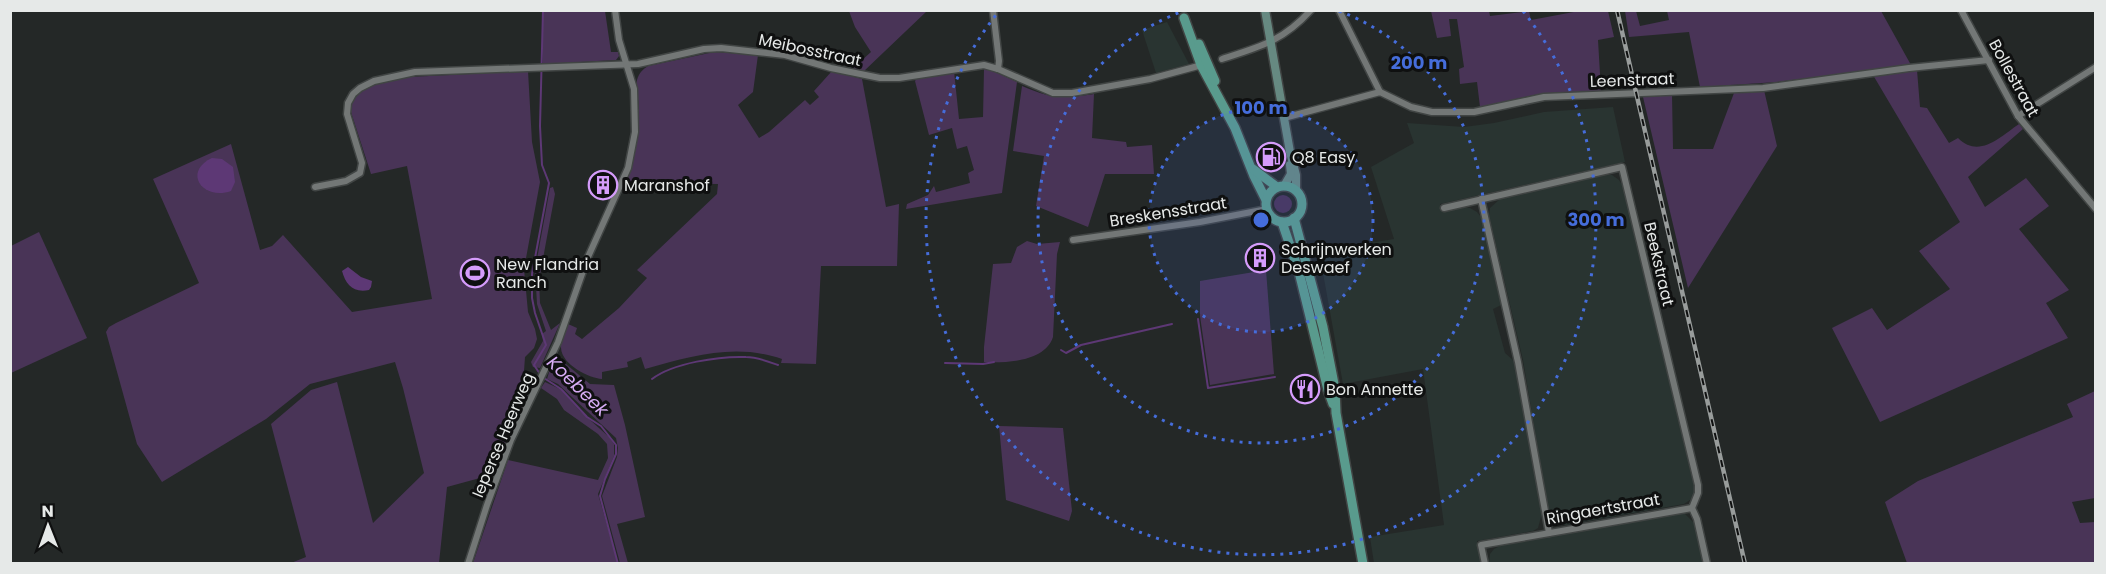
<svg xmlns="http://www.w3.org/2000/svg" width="2106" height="574" viewBox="0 0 2106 574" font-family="Poppins,sans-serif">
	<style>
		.built { fill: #293431 }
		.green { fill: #493457 }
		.water { fill: #5d3875 }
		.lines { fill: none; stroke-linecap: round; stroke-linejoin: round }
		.stream { stroke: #5d3875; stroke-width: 2 }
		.street-casing { stroke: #414544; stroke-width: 9 }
		.secondary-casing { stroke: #414544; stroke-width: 11 }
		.primary-casing { stroke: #414544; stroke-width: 12 }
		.street { stroke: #737776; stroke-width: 6 }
		.secondary { stroke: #668981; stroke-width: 8 }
		.primary { stroke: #599b8d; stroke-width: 9 }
		.rail-casing { stroke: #989c9b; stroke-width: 4.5 }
		.rail { stroke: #0f1010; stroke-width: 2; stroke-dasharray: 7; stroke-linecap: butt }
		.ring { fill: none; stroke: #456ddb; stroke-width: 3; stroke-dasharray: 3 6 }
		.labels { text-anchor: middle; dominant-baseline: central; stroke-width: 6; stroke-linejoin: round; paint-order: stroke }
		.street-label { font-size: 16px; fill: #e6e9e8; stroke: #0f1010 }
		.poi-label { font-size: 16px; fill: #e6e9e8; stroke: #0f1010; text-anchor: start }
		.water-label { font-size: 18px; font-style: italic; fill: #d6acf4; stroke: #0f1010 }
		.centre { fill: #456ddb; stroke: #0f1010; stroke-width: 3 }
		.ring-label { font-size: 18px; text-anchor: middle; font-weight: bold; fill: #456ddb; stroke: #0f1010; stroke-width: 6; stroke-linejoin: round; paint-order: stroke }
	</style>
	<rect width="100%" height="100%" fill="#242827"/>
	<g class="built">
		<path d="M1167,22L1189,64L1156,73L1142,30Z"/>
		<path d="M1613,107L1625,162L1440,204L1442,212L1463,207L1470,208L1477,212L1481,217L1501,305L1493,309L1505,353L1514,361L1542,513L1538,528L1533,531L1477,541L1481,563H1374L1370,537L1444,525L1423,369L1343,384L1319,251L1394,239L1371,167L1414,143L1407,123L1464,127L1494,123L1544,112Z"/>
		<path d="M1605,174L1612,175L1619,180L1623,186L1694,486V493L1690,500L1684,504L1566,525L1558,524L1552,520L1549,514L1523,360L1489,215L1490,208L1500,199Z"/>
		<path d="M1677,513L1685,514L1695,524L1704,563L1489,564L1490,554L1494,549L1502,545Z"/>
	</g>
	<g class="green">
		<path d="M543,11H605L611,52H618L619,56L616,60L543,64Z"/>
		<path d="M849,11H927L863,72L852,69L871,52L855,27Z"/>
		<path d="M1431,11H1489L1490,16L1529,11L1531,20L1579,11H1608L1614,37L1598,40L1601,91L1539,94L1480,107L1477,82L1460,84L1459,69L1464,67L1457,19H1449L1451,36L1437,38Z"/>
		<path d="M1625,11H1636L1640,26L1669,20L1667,11H1881L1911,65L1777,82L1700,87L1689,32L1629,37Z"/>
		<path d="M714,52L758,55L753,92L738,105L759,138L769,132L805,100L810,105L819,97L814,91L832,71L862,79L886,207L899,204L897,266H821L816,364L781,363L782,359C735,343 692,356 645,369L641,357L627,362L628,367L602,372V379C589,378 562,365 561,348C560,341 566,331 568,324L577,328L575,334L582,339L619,308L647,278L637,270L717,194L718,184L630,183L626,182C636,159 639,133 639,108C639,99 635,89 637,80C639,73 643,69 648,66Z"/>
		<path d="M984,69L993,71L1017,82L1002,193L906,209L907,204L928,195L934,186L936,192L970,183L968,173L974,170L967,146L957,149L952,128L929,135L915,81L917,78L954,71L959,119L983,117Z"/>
		<path d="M1917,70L1920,107L1927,108L1949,143L1958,138C1979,159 2000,137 2019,124L2023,129L1968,177L1985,207L2026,178L2049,206L2019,229L2069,290L2046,303L2068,338L1880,422L1832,328L1872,308L1887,330L1950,289L1919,251L1960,222L1873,75Z"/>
		<path d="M528,71L532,142L540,182L524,269L528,312L535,329L537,339L534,348L525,357L524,371L536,381L491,475L447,487L439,563H291L306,557L271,424L311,390L337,382L373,523L424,473L403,388L395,362L310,384L266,419L162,482L137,444L106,332L109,327L116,323L199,283L153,179L231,144L260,250L272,246L283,235L352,312L432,299L407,166L371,174L349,106L362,89L390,80L409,77Z"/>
		<path d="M1022,86C1052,99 1062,99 1094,94L1092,138L1126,142L1127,147L1152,145L1154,174H1105L1088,227L1036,206L1044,156L1013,151Z"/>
		<path d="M1764,90L1777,146L1688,288L1643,97L1672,95L1673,149H1713L1734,93Z"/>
		<path d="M553,187L555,194L539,280L540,303L551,330L560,323L540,368L533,367L531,362L543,341L542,334L546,331L537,304L535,270L550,188Z"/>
		<circle cx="1283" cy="204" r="9"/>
		<path d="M39,232L87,338L11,373V246Z"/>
		<path d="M1027,241L1037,244L1060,242L1057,254L1053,337C1045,362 1006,363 984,362V347L993,264L1011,263L1017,247Z"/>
		<path d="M1266,270L1274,374L1210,385L1200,316V281Z"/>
		<path d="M557,360H561L590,384L614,385L625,425L645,517L617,524L628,563H620L602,496L617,457L618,448L616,438L558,384L547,379L550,369Z"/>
		<path d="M545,382L560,389L580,411L609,437L614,444V456L598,494L618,563H473L508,460L598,480L608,458L607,444L598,434L564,410L557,399L541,388Z"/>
		<path d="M2095,391V498L2072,502L2080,523L2095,522V563H1907L1885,502L1918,481L2073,417L2067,404Z"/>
		<path d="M999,426L1063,428L1072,511L1069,521L1006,500Z"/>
	</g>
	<g class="water">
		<path d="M212,158L222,159L233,167L235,182L231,191C203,201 182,172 212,158Z"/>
		<path d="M348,267L361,277L372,281L371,287L369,290C353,293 346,285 342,271Z"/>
	</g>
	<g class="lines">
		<g class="stream">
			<path d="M1198,319L1208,388L1275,377"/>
			<path d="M1061,350L1066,353L1081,345L1172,324"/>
			<path d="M945,363L983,364L994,362"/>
			<path d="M540,374L534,365L546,345L535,313L532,298V274L549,183L542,165L540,126L543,10"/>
			<path d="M544,378L561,389L587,417L601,426L616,445V454L605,479L600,496L618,564"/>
			<path d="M652,379C673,363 719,356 746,357C757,357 767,361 778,365"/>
		</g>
		<g class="street-casing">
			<g id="street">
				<path d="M993,10L999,61L998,69"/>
				<path d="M1339,10L1380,92"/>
				<path d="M1961,10L2018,116L2096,209"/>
				<path d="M1222,59C1260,47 1283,41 1311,10"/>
				<path d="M2018,116L2096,67"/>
				<path d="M1284,118L1380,92L1411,107L1432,112H1474L1544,97L1763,88L1909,68L1989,60"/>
				<path d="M315,187L346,181L360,173L362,163L347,114L348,103L353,94L360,88L374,81L415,72L638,64L704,49L721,48L785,55L831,68L880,78H899L984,65L998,69L1053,93H1072L1150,79L1202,65"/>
				<path d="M1481,199L1518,362L1549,533"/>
				<path d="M1444,208L1622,167L1698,485V493L1692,508"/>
				<path d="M1073,240L1200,222L1267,209"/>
				<path d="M1692,508L1697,519L1707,564"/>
				<path d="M468,564L487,505L511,440L558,342L588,257L628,168L635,132L634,89L619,40L615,10"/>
				<path d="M1485,564L1481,545L1692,508"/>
			</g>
		</g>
		<g class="secondary-casing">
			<g id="secondary">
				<path d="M1265,10L1290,152L1296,175V190"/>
				<path d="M1284,186L1291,174L1290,165"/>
			</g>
		</g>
		<g class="primary-casing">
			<g id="primary">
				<path d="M1184,18L1201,65L1235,128L1254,176L1266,200"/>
				<path d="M1199,44L1215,81"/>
				<path d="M1253,169L1277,187"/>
				<circle cx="1284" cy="204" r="18"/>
				<path d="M1294,218L1323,327L1335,389L1336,413L1363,564"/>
				<path d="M1282,222L1299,272L1328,390L1333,404"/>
			</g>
		</g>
		<use href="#street" class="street"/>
		<use href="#secondary" class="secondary"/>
		<use href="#primary" class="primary"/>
		<g class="rail-casing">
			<path id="rail" d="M1617,10L1745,564"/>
		</g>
		<use href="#rail" class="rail"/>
	</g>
	<circle cx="1261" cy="220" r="112" fill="#456ddb" fill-opacity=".12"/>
	<g class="ring">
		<circle cx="1261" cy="220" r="112"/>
		<path d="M1339 11A223 223 0 1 1 1183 11"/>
		<path d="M1523 11A335 335 0 1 1 999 11"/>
	</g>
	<defs>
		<g id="fuel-ring" transform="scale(1.5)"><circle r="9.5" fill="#0f1010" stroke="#d59cfb" stroke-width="1.5"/><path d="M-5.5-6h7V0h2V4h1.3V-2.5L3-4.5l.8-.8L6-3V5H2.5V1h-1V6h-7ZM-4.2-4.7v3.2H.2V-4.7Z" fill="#d59cfb"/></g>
		<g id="building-ring" transform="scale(1.5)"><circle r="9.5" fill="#0f1010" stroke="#d59cfb" stroke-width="1.5"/><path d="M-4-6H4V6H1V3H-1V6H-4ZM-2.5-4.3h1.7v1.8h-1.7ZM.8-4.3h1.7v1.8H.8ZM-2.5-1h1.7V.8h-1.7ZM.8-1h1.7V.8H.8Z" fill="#d59cfb"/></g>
		<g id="stadium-ring" transform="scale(1.5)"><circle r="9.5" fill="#0f1010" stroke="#d59cfb" stroke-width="1.5"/><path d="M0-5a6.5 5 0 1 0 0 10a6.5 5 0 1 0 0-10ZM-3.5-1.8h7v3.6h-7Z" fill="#d59cfb"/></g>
		<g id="restaurant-ring" transform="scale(1.5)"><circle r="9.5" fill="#0f1010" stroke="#d59cfb" stroke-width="1.5"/><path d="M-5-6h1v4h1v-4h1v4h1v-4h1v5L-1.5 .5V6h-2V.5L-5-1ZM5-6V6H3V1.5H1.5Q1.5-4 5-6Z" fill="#d59cfb"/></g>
	</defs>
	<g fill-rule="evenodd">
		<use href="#fuel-ring" x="1271" y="157"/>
		<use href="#building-ring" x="603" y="185"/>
		<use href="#building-ring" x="1260" y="258"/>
		<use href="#stadium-ring" x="475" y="273"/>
		<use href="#restaurant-ring" x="1305" y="389"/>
	</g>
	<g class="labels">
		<g class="street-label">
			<text transform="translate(810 50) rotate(12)">Meibosstraat</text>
			<text transform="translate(2014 78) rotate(61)">Bollestraat</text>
			<text transform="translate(1632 80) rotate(-2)">Leenstraat</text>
			<text transform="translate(1168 212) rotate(-9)">Breskensstraat</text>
			<text transform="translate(1659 264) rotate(77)">Beekstraat</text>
			<text transform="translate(503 435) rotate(-67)">Ieperse Heerweg</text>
			<text transform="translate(1603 509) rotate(-10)">Ringaertstraat</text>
		</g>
		<g class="poi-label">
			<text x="1292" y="157">Q8 Easy</text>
			<text x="624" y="185">Maranshof</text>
			<text x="1281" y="249">Schrijnwerken<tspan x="1281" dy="18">Deswaef</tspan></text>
			<text x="496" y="264">New Flandria<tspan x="496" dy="18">Ranch</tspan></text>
			<text x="1326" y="389">Bon Annette</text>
		</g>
		<g class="water-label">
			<text transform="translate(578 386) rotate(44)">Koebeek</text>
		</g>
	</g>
	<circle cx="1261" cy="220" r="9" class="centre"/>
	<g class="ring-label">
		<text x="1419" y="69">200 m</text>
		<text x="1261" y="114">100 m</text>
		<text x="1596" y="226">300 m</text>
	</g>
	<rect width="2106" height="574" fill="none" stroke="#e6e9e8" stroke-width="24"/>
	<g transform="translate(48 526) rotate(359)" stroke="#0f1010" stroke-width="4.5" paint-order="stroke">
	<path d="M0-4.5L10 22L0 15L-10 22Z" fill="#e6e9e8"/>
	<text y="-9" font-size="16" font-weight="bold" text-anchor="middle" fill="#e6e9e8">N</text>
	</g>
</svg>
